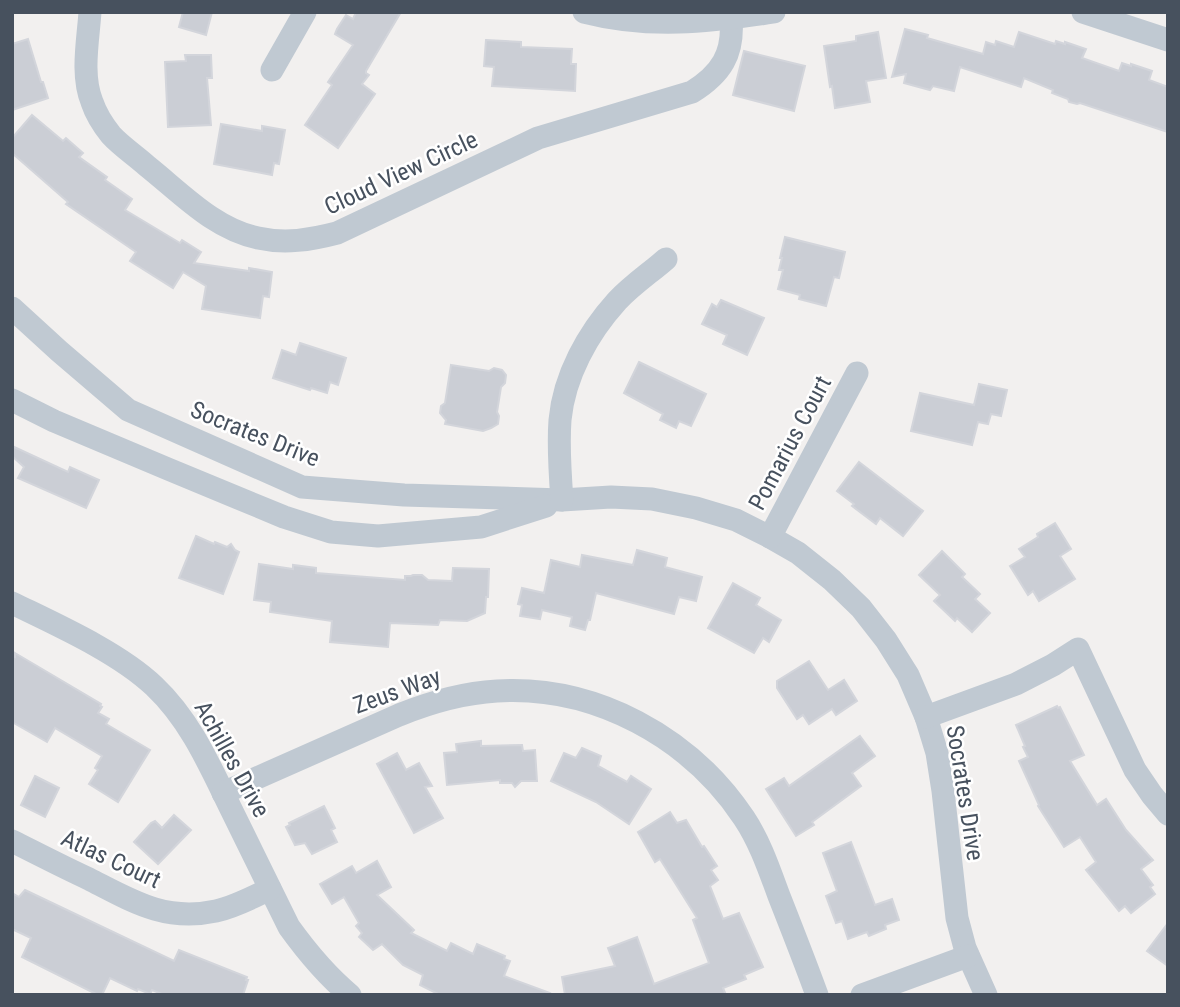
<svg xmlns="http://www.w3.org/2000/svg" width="1180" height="1007" viewBox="0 0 1180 1007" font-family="'Roboto Condensed',sans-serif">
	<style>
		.building { fill: #cbced5; stroke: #d3d5db; stroke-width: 2 }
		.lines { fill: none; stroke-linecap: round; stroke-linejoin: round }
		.minor { stroke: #c0c9d2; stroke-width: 23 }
		.labels { text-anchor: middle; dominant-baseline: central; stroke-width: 5; stroke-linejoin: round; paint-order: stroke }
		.street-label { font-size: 24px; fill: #47515e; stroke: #fff }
	</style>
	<rect width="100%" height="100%" fill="#f2f0ef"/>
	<g class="building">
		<path d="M183,12H212L206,35L179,27Z"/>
		<path d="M356,12H401L366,71V73L369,75L362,84L375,94L338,148L305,125L332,85L328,82L353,45L335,34L337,29L346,15L353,19Z"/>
		<path d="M905,29L928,35L927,38L983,54L986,42L995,45L996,41L1014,47L1019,32L1055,44L1056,41L1065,44V42L1086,49L1082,58L1119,71L1122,63L1131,66V64L1152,71L1149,80L1168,87V132L1080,103L1077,104L1069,102L1068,99L1052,93L1053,90L1024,78L1021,87L960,67L954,91L933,86L930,90L904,83L906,74L892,77Z"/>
		<path d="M878,32L886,78L866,81L870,102L835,108L832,86L830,87L824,46L856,41V36Z"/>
		<path d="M28,39L41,82H43L48,98L12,110V44Z"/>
		<path d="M486,40L521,42V47L572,49L571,64H576L575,91L492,86L494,67L484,66Z"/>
		<path d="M744,51L805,66L794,111L733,95Z"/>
		<path d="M185,55H211L212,78H207L211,125L168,127L165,62L186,61Z"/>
		<path d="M32,115L63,141L66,138L83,153L79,157L107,177L105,180L132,199L125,210L180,243L182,240L201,252L194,263L249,271V268L272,272L269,297L263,296L260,318L202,309L206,286L183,272L173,288L130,261L136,252L66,204L68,202L12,153V138Z"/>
		<path d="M221,124L262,131V126L285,130L279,164L274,163L272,175L214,164Z"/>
		<path d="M785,237L845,252L839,278L834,277L826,306L799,299L800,295L778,289L783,270H779L782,258H780Z"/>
		<path d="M721,300L764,318L747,355L723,344L727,335L702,324L712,304L717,307Z"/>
		<path d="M300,343L346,358L338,385L330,382L327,393L311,388L310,390L273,378L282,350L296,355Z"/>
		<path d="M639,362L706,394L691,426L679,421L676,428L660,420L663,414L624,393Z"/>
		<path d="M451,365L489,371L494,368L502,370L506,375L505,383L501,387L497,412L499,416L498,424L491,428L483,431L445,424L446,420L440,413L441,406L445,403Z"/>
		<path d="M979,384L1007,390L1001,416L991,414L988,424L978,422L972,445L911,431L920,393L974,405Z"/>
		<path d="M12,446L68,472L70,467L99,480L86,508L18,478L24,467L12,456Z"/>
		<path d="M859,462L923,511L903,536L880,518L876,524L852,506L854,504L837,491Z"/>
		<path d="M1055,523L1071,549L1060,556L1075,579L1039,601L1033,591L1028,595L1010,566L1025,557L1019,549L1038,537L1037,534Z"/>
		<path d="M196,536L214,544L215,542L227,547L231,544L235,550L239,552L223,594L179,578Z"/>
		<path d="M637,550L667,558L665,567L702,577L696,601L679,597L674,614L596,593L590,620H588L585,630L570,626L572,617L542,610L540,619L520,616L522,605L518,604L522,588L544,593L551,560L580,567L582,555L633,565Z"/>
		<path d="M942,551L965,574L962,577L980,594L975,599L990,613L972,632L957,618L955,621L934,601L940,595L919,575Z"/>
		<path d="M259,564L293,569V565L316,568V573L405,580V576H411L413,575H422L428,580L452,581L453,568L489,569L488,597H486L485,613L467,621L440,620L438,625L390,623L388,647L330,642L332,621L270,612L271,602L254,600Z"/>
		<path d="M733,583L760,598L756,605L781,620L769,642L763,638L754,653L708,628Z"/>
		<path d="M15,653L101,704L100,706L102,707L98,713L109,719L106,724L150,750L118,802L89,784L98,770L95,768L102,756L55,728L47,742L12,722V656L15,657Z"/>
		<path d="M809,661L828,690L844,680L857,701L836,715L832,709L809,724L803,715L797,719L777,688V681Z"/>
		<path d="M1057,706L1058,708L1060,707L1084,755L1070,761L1097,805L1106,799L1126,830L1153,860L1141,869L1153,885L1150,887L1155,894L1131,913L1125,906L1119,911L1086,870L1096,862L1080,837L1064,847L1038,806L1039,805L1019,761L1028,757L1023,747L1025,746L1016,725Z"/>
		<path d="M860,736L875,756L852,773L861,786L812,822L814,825L796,836L766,789L784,778L789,786Z"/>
		<path d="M481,741V746L522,745L523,751L535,750L537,781H521L515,787L512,783H500V780L447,785L444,753L457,752L456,744Z"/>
		<path d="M582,748L601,756L598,766L627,782L631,776L651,789L629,824L596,802L551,781L564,753L576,758Z"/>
		<path d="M397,753L406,770L419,763L432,786L425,787L443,818L414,833L377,764Z"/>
		<path d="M35,776L59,788L45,817L21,805Z"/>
		<path d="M324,806L335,828L331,830L337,842L312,854L305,843L295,845L286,827L290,825L289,823Z"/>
		<path d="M670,812L677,823L686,820L702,847L704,846L717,866L711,870L718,880L710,886L723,919L739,913L763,967L744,975L746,979L723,988L726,995H565L562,977L615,966L608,948L637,937L654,984L709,963L693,920L697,918L660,859L655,862L638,832Z"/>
		<path d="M174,815L191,830L158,864L134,842L151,823L155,821L162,828Z"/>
		<path d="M851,842L875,905L892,899L899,920L885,925L886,929L869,936L867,932L848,939L842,921L836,923L826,896L837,891L823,853Z"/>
		<path d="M377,861L391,887L377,895L414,930L411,933L447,951L451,943L473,954L477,944L505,956L504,959L510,961L504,976L550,993L549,995H440L420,985L423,975L403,965L382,944L373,950L359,937L362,933L356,926L359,923L344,897L332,904L320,884L352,866L356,873Z"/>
		<path d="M25,890L174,961L179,950L247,977L246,980H248L243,995H164L152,990L150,994L138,989L137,991L110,978L102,995H98L22,957L31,938L12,929V893L19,897Z"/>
		<path d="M1168,923V966L1147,951Z"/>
	</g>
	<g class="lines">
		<g class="minor">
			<path d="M90,12C88,41 81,75 92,102C96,114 103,125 111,135C121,146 136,156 147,166C181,193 214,229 258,238C285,244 310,240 337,233L538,138L692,92C721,74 734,54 731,19"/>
			<path d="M584,12C650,29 708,22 774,12"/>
			<path d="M1083,12L1168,40"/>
			<path d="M272,70L305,12"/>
			<path d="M12,308L59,351L128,410L302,487L404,495L562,500L611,497L652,499L696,508L736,520L770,537L798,553L832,580L861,608L886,640L908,675L926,717L937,753L943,791L957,918L965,948L986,995"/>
			<path d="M12,400L54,421L168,469L284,517L331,532L378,536L481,527L546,506"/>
			<path d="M562,500C560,474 558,447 560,420C564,376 588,333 617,301C632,285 650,273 666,259"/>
			<path d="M770,537L857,373"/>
			<path d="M12,603C57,625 118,652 154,686C190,720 209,764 230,807C250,847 269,887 289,927C307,952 326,975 350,995"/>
			<path d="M926,717L1016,684L1053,665L1078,649L1135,770L1152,795L1168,814"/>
			<path d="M223,793L399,715C431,702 462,693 497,691C595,685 690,737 744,818C760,842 769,869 779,896C792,929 805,962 817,995"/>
			<path d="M12,841C38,854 63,867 89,879C132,901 165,922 216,911C235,907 253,897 270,889"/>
			<path d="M862,995L968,956"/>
		</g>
	</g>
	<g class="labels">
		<g class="street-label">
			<text transform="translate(401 173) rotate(-25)">Cloud View Circle</text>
			<text transform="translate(255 434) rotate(22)">Socrates Drive</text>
			<text transform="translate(790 443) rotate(-62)">Pomarius Court</text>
			<text transform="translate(397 691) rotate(-20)">Zeus Way</text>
			<text transform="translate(232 759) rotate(61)">Achilles Drive</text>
			<text transform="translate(965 793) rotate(81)">Socrates Drive</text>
			<text transform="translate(111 859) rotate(25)">Atlas Court</text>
		</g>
	</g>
	<rect width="1180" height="1007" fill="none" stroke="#47515e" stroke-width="28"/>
</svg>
